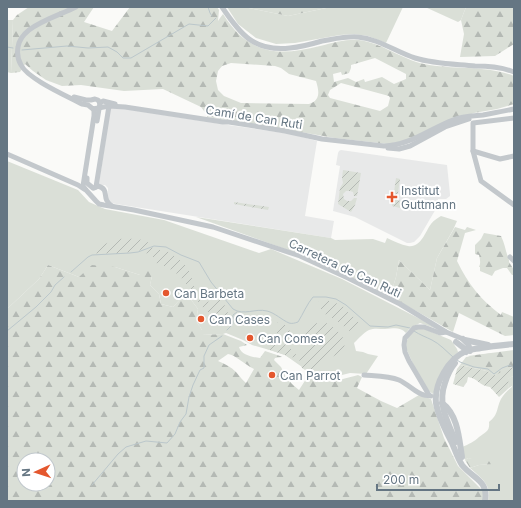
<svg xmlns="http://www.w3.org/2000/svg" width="521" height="508" viewBox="0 0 521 508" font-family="Inter,sans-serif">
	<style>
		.built { fill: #e8e9e9 }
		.green { fill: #dadfd7 }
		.forest { fill: url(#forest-firs); fill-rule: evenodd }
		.garden { fill: url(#garden-furrows) }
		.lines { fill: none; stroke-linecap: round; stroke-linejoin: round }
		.stream { stroke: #bbc7cb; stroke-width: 1 }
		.minor { stroke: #c3c8cc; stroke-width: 5 }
		.tertiary { stroke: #c3c8cc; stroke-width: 6 }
		.poi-dot { fill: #e4572e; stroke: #fff; stroke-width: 1.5 }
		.labels { text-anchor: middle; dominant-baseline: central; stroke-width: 4; stroke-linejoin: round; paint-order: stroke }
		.street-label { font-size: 12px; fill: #657683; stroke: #fff }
		.poi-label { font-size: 12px; fill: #657683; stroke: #fff; text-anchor: start }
	</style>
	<defs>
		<pattern id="forest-firs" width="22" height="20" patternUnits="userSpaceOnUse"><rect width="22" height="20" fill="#dadfd7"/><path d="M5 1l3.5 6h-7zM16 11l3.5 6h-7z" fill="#b4b9b4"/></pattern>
		<pattern id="garden-furrows" width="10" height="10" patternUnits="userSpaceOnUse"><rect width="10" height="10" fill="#dadfd7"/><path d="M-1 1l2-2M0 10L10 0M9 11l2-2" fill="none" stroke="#b4b9b4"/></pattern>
	</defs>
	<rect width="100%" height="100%" fill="#fafaf8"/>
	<g class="built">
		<path d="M112,107L221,124L291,134L317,141L305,216L334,221L331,238L110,203L108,200V188L105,185H101L99,184L110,110Z"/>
		<path d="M341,150L447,165L450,194V196L446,199H438L437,207L420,236L414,242L410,243H407L355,217L333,211L340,166L336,165L338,153L339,151Z"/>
	</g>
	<g class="green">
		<path d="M227,7H244L288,16L331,7H403L386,43L368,36L354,34L340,35L295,43L276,44L256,38L238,24Z"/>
		<path d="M425,7H466L461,20L458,22Z"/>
		<path d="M7,20H13L11,73L7,72Z"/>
		<path d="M7,161L78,190L89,202L105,209L164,220L259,253L271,249L342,279L422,320L437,329L420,323L410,328L406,333C399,326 393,329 385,329C379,329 374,328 369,330C363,333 358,339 354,343L356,351L363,352L368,354L378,356L366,374L350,373L326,379L312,374L285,355L273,351L252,345L243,340L226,333L223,334L202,335V330L196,321L198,309L186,293L173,307L161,304L159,294L150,285L152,276L140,275L115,267L79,277L48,265L39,279L7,309Z"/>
		<path d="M441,216L457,221L453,230L437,258L430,290L399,260L396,277L390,296L316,260L196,217L331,238L335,240L373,239L385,243L387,238C394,241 401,245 408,246C421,248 425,232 431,224C434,220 438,218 441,216Z"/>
		<path d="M415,328H422L451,340L457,349L458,352L446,365L433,394C423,388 411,359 406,348C406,340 409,334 415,328Z"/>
		<path d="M492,353L514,368L511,367L496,376L487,371L460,365L466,357Z"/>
		<path d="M513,376L514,377V501H488C492,484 481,478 470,468L479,465L490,464L468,458L465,460L462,447C469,444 474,442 479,437C486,432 490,431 489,422C499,414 496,409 501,399C504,394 508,390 512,387V386L509,388L507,379Z"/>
	</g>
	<g class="forest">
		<path d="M29,7H94L84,22L112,31L130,7H217L219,10L218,21L220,18L223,14C248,54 277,57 320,46C333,43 346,39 359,40C382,43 401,59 424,64C453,70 487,65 514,76V104L497,109L474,113L409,140L388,144L335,138L260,125L207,117V115L201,107L163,89L124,91L81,85L62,86L46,80L33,71L25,64L20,72L11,73L13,20L17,15ZM375,58L406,74V79L394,84L382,77L365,82L364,79L356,82L348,78L334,82L333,74L341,72L342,75L349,73L351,68V65ZM231,63L275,66L281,68L289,74L316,81C319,91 321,100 309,104L241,103L224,96L218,90L216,81L218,71L222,66ZM341,83L389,96L390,98L388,106L380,111L330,98L328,95L330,90Z"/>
		<path d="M244,7H331L288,16Z"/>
		<path d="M466,7H514V44L495,56L460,57L464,34L461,20Z"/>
		<path d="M455,227L465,230L467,227L476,230L465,233L457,261C468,284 481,300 501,315L502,312L514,317V335L505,336L459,313L453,332L390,296L396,277L399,260L430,290L437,258Z"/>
		<path d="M484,233L501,236C505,244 506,253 509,260V262L514,270V275H512L507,268H503L495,271L492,276L480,271V267H479C481,263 480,259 479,255L475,254V245L481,239Z"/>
		<path d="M48,265L79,277L92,265L115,267L140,275L151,269L152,276L150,285L159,294L161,304L173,307L186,293L198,309L196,321L202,330V335L223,334L241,341L247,345L239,347C241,355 252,357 260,358L265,351L280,356L282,357L275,358L274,360L281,367L286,377L292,384L299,390L308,376C328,386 338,380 358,375L362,377L357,388L381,401L397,408L419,395L431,399L444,438L458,466L484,492L483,501H7V309L39,279ZM228,354C236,355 245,365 254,369L246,383C242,380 240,376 236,372C231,367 225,364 218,361ZM24,460H48V484H24Z"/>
		<path d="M514,350V368C507,366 501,372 496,376L487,371L479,361L468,356Z"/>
		<path d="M468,458L495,462L493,464L479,465L470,468L465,460Z"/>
	</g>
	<g class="garden">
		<path d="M343,170L361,173L357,196H354L353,192L350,191H346L343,194L344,199L347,201H351L354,198H357L355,205L351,212L338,204L340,188L343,183L342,178Z"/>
		<path d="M396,178L400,179L397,200L401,201L400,208L392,206Z"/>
		<path d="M234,202L269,207L268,210L234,204Z"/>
		<path d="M117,239C129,239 142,237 152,245L138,251L130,252L117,254L99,253L91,254L105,244Z"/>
		<path d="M150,248C157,247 160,249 164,255L167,251C171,254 175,256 180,260C190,267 193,282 196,293L193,296C190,292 188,287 185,282C178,273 167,266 156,263L158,260L146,253V250Z"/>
		<path d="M202,289H203L207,292L211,293L206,309L211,300L213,294L221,300L227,309L229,319L228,325L226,326H223L215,315C207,314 200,304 195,298L198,295Z"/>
		<path d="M325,301H331L338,304L340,303C343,305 343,307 346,310C351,317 363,320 358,330H352L351,332L337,321L325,314L318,305V302Z"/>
		<path d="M278,322L285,325L294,336L299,335L306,325L316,322L317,324L307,345L306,344L293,343L276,332L274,336V338C283,342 291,347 297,356L290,358L285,355L267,349Z"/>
		<path d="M326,323C334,327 350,339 343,349C339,355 330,357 325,361C320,365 315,369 310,373L302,368L298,356C308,352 309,342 314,333C317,328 322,328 326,323Z"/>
		<path d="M460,365L487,371L496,376C501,372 507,366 514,368V374L513,376L508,379L509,388L499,397L490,387C480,386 477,378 468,377L467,382L463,387L453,384L457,369Z"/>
	</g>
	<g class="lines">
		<g class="stream">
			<path d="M208,7L210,13L212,16"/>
			<path d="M7,47L13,48"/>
			<path d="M22,50L67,46L88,48L108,47L117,52L123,58H131L189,24L208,26L216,18"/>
			<path d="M71,272L88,257L92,255L130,253L138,252L154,246L166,247L181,255L199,262L211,282L233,309C244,316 255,308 267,311C275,313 282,320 289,323C292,324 295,323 298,322C303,314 307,304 313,297H326L336,299L346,305L370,326L388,327L396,325L410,328"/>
			<path d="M227,330L233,324V315L237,312"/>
			<path d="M7,331L36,307L51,292L55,285L64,277"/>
			<path d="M414,331C420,335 426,337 432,340C440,344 446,351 453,357"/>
			<path d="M457,360L460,362L474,367L488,369L494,374L502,368L510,365L514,368"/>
			<path d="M92,485L118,454L126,447L146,441L167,443L175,434L180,422L186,414L189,397L193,385L200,370L204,368V356L209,345L222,336"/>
		</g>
		<g class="minor">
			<path d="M76,7C62,14 42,20 29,30C24,34 19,40 18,47C17,53 18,60 21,65C28,79 67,96 82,104L88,105L93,109L109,106L125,107L223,122H229L285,131L322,139L384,146C411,145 429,129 453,120C463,116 473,116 483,115C494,113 504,111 514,109"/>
			<path d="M222,7C240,34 254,52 290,48C301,47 312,44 322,41C334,39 346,36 358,37C379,39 396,52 415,58C434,64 455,64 475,66C488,66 502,67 514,72"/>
			<path d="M74,97L86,100H91L95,99L98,100L100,103"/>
			<path d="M100,103L103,101L115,104"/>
			<path d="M94,109V116L83,186L86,190L96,201L99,204L104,205L134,210L213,227L300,256L348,278L400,304L446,332L463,339"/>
			<path d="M514,118L473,123V151L481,181L514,205"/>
			<path d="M97,121L100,103"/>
			<path d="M388,148L399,149L410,146L445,127L469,119"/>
			<path d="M473,151L500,159L514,156"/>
			<path d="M7,154L78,185L84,189"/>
			<path d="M87,178V183L93,188"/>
			<path d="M96,187L109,106"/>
			<path d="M94,188L98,186C111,190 100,198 112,206"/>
			<path d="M510,257L514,261"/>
			<path d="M364,375C376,376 389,376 399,380C408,384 417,394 424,395C426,396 428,395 431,396"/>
			<path d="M429,395L409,361L405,352L404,345L405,338L414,328L418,327H424L440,333L446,332"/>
		</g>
		<g class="tertiary">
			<path d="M463,339L468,344L469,347L466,352"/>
			<path d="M465,340L488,345"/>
			<path d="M456,342L465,349L470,351"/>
			<path d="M455,363C450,369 447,376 445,383C437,405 448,422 456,442"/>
			<path d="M442,403C458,415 459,438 462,457"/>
			<path d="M485,501C489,480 472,478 462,465C458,459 455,450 452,443C446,431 438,417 436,403C434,384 448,359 466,351C471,349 476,349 481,348C492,346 503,345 514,344"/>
		</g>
	</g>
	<g class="poi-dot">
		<path d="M390 191h4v4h4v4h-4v4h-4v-4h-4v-4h4z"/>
		<circle cx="166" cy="293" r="4"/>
		<circle cx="201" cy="319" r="4"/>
		<circle cx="250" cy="338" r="4"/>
		<circle cx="272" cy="375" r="4"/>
	</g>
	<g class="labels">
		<g class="street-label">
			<text transform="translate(254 117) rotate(9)">Camí de Can Ruti</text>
			<text transform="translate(345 268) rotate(25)">Carretera de Can Ruti</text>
		</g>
		<g class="poi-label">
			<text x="401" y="190">Institut<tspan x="401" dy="14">Guttmann</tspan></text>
			<text x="174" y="293">Can Barbeta</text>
			<text x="209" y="319">Can Cases</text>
			<text x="258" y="338">Can Comes</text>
			<text x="280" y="375">Can Parrot</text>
		</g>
	</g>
	<rect width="521" height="508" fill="none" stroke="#657683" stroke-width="16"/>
	<g transform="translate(36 472) rotate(267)"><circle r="19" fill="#ffffff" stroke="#c1c8cd"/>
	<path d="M0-3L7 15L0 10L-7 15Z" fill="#e4572e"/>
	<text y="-6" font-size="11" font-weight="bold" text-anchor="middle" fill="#657683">N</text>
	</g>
	<path d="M377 484v6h122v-6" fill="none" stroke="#657683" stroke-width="2"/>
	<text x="383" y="484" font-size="12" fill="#657683" stroke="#ffffff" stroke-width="3" paint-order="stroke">200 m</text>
</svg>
